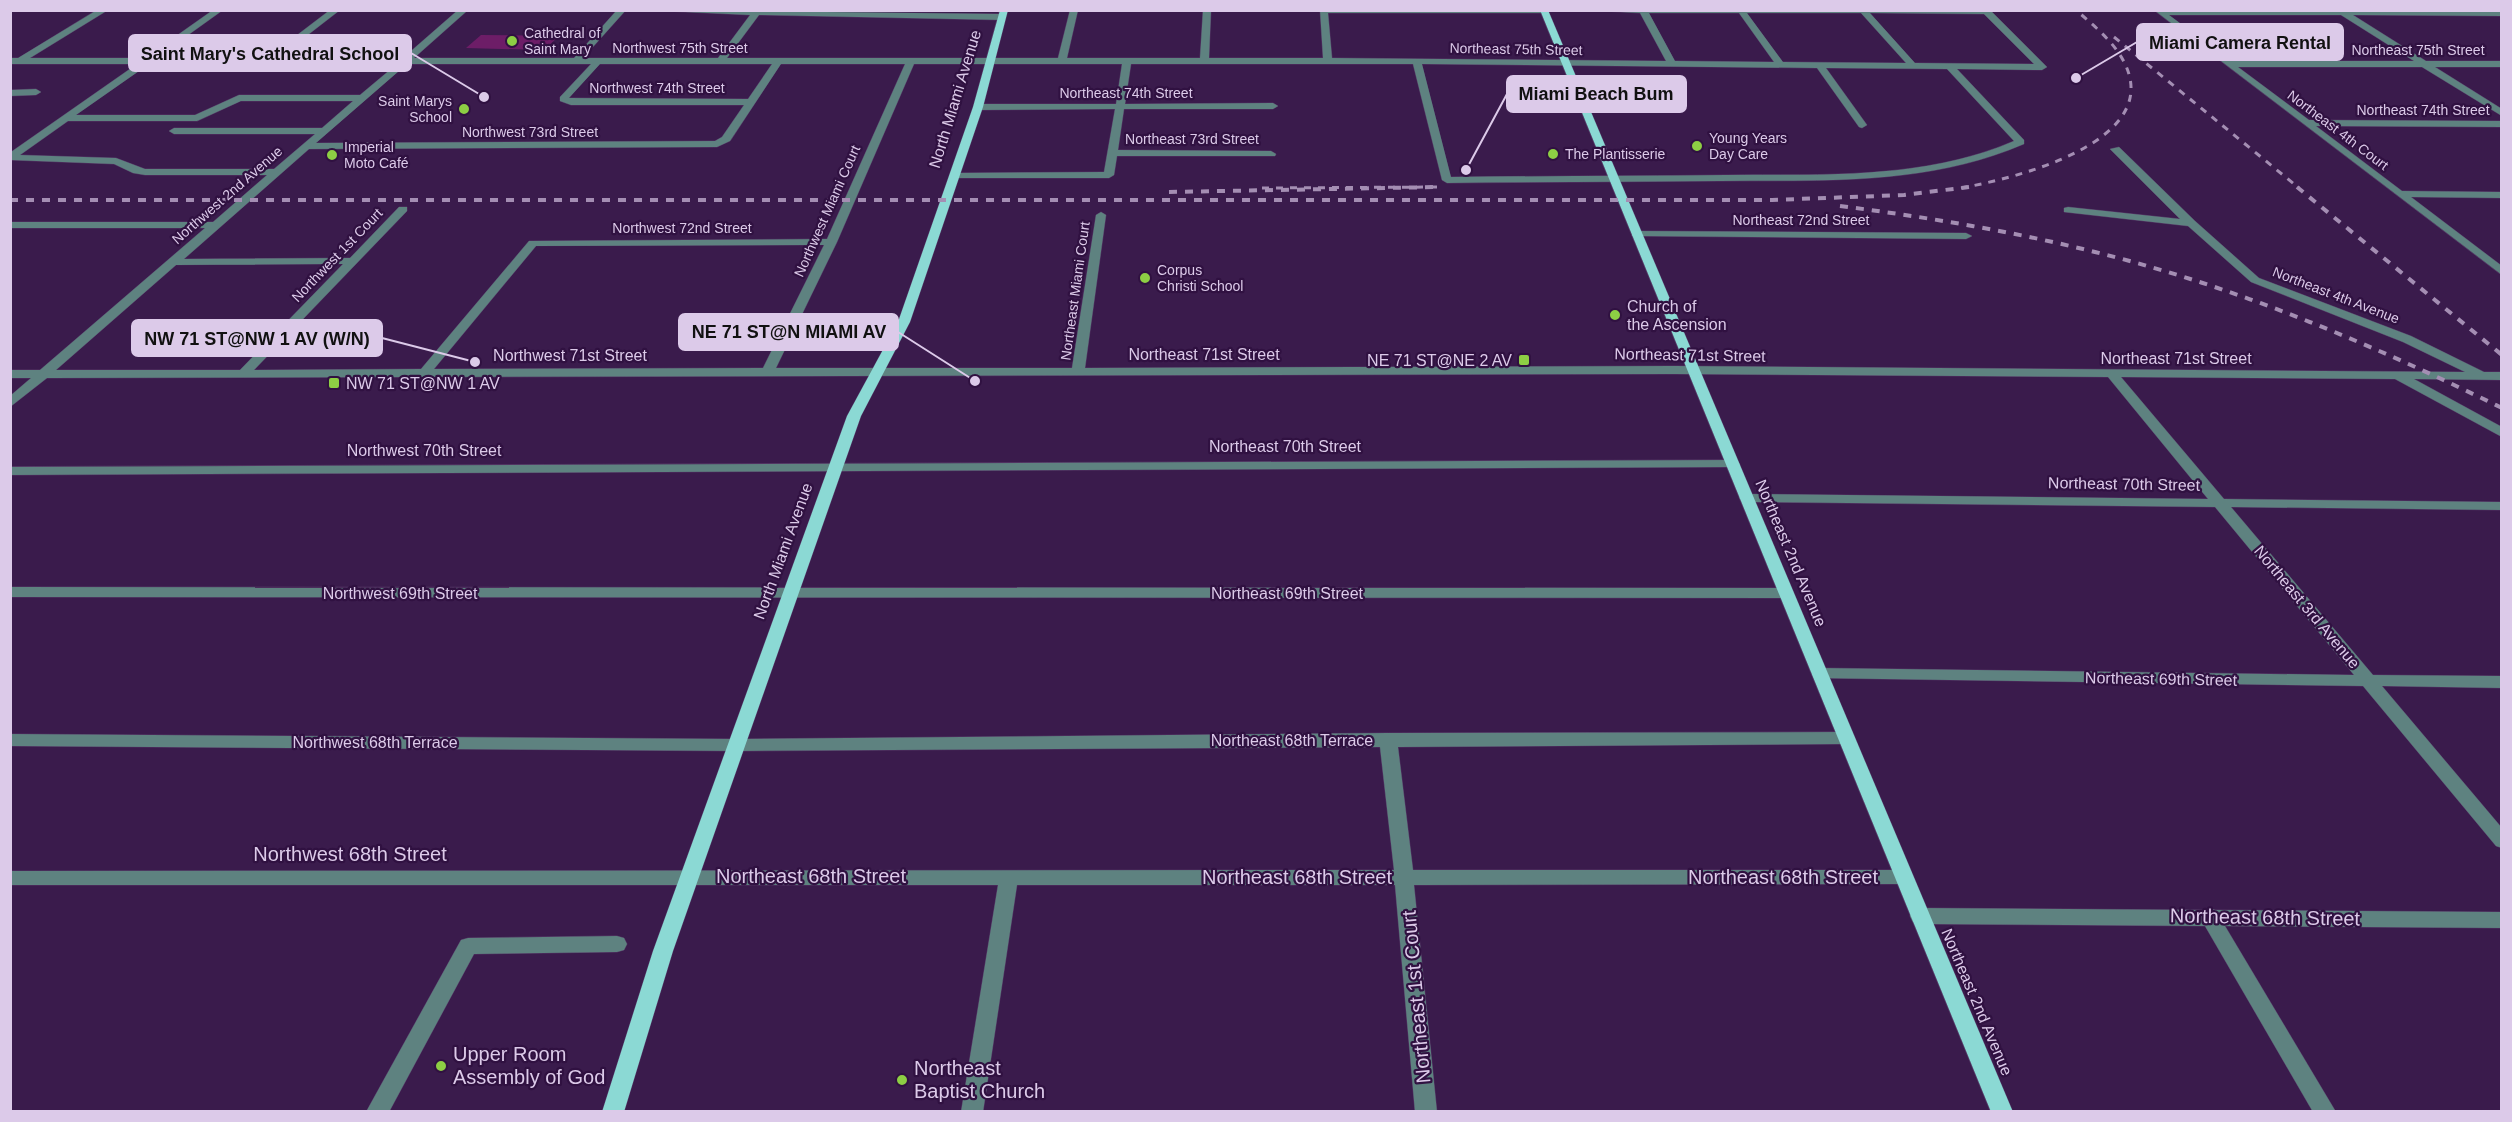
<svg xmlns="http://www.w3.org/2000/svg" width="2512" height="1122" viewBox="0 0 2512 1122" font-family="Helvetica,sans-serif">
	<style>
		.building { fill: #6d1d67 }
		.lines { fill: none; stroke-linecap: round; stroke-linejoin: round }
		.minor-casing { stroke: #543765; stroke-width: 1 }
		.major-casing { stroke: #543765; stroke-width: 1 }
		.minor { fill: #5e8280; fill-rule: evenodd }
		.major { fill: #8bd9d4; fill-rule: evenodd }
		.rail-far1 { stroke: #a48eb3; stroke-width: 3; stroke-dasharray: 7 7; stroke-linecap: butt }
		.rail { stroke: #a48eb3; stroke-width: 4; stroke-dasharray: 8 8; stroke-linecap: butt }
		.poi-dot { fill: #8dce44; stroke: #301141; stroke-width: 2 }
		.labels { text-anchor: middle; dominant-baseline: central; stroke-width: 4.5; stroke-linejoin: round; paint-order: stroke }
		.far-poi-label { font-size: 14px; fill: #dccae9; stroke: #301141; text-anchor: start }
		.far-street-label { font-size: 14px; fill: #dccae9; stroke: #301141 }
		.street-label { font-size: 16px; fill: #dccae9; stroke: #301141 }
		.poi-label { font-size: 16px; fill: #dccae9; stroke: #301141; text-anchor: start }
		.near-street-label { font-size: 20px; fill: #dccae9; stroke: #301141 }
		.near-poi-label { font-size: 20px; fill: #dccae9; stroke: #301141; text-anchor: start }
		.leader { fill: none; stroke: #dccae9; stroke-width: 2 }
		.callout-dot { fill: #dccae9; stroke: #301141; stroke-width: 2 }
		.callout { fill: #dccae9; stroke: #dccae9; stroke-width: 2 }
		.callout-label { font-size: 18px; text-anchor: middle; font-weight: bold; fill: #111 }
	</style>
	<rect width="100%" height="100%" fill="#3a1b4c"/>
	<path class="building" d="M481,35L559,36L544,50L466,48Z"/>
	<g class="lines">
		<g class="minor-casing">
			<g id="minor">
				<path d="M97,10H108L30,58H145L213,10H223L156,58H267L330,10H340L278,58H403L458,10H468L414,58H574L617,10H626L583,58H718L750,15L642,10L1002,14L1006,17L1002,20L759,15L727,58H1058L1070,10H1078L1067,58H1200L1203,10H1211L1209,58H1323L1320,10H1551L1547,13H1328L1332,58L1666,61L1640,13L1582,10H1990L2047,67L2042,70L1957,69L2024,140V144C1927,186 1823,180 1720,181C1629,182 1538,182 1447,183L1442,180L1413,64H1131L1125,104L1273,103L1278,106L1273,109H1124L1118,150L1271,151L1276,154L1275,156H1117L1114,175L1109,178H955L950,175L951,173L1104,172L1115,109L978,110L973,107L978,104H1116L1122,64H914L837,242L776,368H1072L1096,215L1101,212L1106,215L1085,368L1674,366L2465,372L2403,342L2251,282L2188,226L2064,212V208L2068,207L2180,219L2110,149L2119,147L2195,221L2259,278L2411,336L2484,372H2502V380L2414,379L2502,427V437L2395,379L2121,377L2224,499L2502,502V510L2231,507L2373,675L2502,676V688L2382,686L2502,828V848L2496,846L2363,686L1814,678L1812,674L1814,670L1820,668L2354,675L2215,507L1746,502L1739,498L1746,494L2208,499L2108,377L1674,374L47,378L10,407V396L31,378H10V370H40L205,228H10V222H213L267,175H145L133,173L114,164L10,160L11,152L137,64H10V58H18ZM1649,13H1739L1774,62L1675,61ZM1747,13H1861L1906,63L1783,62ZM1870,13L1984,14L2034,64L1915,63ZM149,64H397L360,95H239L195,115H76ZM407,64H591L560,97V101L571,105H744L722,137L715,141L316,143ZM600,64H772L748,99L569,98ZM781,64H905L827,239L529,241L421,369L254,370L407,211V207H399L350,258L184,259L309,149L717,147L730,141ZM1422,64L1817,68L1859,127L1862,128L1867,125L1826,68L1947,69L2014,141C1923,180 1823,174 1726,175C1634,176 1543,176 1451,177ZM241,101H353L322,128H174L169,131L174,134H315L274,169H145L116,158L20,155L68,121H197ZM824,245L763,368L434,369L536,246ZM343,264L240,370H56L176,265Z"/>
				<path d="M2154,10H2502V16L2353,15L2426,61H2502V67H2435L2502,109V116L2422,67H2238L2309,120L2502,121V127L2316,126L2402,191L2502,192V198L2411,197L2502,266V275ZM2169,15H2341L2414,61H2231Z"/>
				<path d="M10,90L36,89L41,92L36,95L10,96Z"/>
				<path d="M1636,231L1966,233L1972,236L1966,239L1632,236V232Z"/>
				<path d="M1733,460L1740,464L1738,467L10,475V467Z"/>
				<path d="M10,587L1785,588L1793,593L1785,598L10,597Z"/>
				<path d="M1846,732L1852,734L1855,738L1852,742L1846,744L1398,747L1413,870H1904L1911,872L1913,877L1911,882L1904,884L1414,885L1437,1112H1415L1395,885H1017L983,1112H961L998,885H10V871L1394,870L1380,747L739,751L10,746V734L739,739L1388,733Z"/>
				<path d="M1920,908L2203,910L2209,908L2215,910L2502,912V928L2225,926L2336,1112H2313L2205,926L1920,924L1913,922L1910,916L1913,910Z"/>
				<path d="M617,936L624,938L627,944L624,950L617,952L474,954L389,1112H366L461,940L468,938Z"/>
			</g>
		</g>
		<g class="major-casing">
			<g id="major">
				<path d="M1000,10H1008L983,107L910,322L861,416L673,951L624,1112H602L653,951L847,416L898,322L973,107Z"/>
				<path d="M1540,10H1548L2013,1112H1991Z"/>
			</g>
		</g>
		<use href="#minor" class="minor"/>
		<use href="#major" class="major"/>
		<g class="rail-far1">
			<path d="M2114,37L2299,188"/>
			<path d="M1262,188L1439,187"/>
			<path d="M1961,188C2012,179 2168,142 2123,60C2112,40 2093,25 2076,10"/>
		</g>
		<g class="rail">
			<path d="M2297,187L2502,355"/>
			<path d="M1169,192L1439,187"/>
			<path d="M10,200H1772L1904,195L1969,187"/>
			<path d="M1840,206C1926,217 2011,231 2095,252C2237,287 2371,344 2502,408"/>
		</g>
	</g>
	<g class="poi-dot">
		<circle cx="512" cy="41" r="6"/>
		<circle cx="464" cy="109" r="6"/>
		<circle cx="1697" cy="146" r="6"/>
		<circle cx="1553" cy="154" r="6"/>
		<circle cx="332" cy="155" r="6"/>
		<circle cx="1145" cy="278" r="6"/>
		<circle cx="1615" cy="315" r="6"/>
		<rect x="1518" y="354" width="12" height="12" rx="3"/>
		<rect x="328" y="377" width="12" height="12" rx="3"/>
		<circle cx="441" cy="1066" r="6"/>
		<circle cx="902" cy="1080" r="6"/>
	</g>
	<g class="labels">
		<g class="far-poi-label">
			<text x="524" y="33">Cathedral of<tspan x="524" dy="16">Saint Mary</tspan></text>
			<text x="452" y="101" text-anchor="end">Saint Marys<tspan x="452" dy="16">School</tspan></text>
			<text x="1709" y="138">Young Years<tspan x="1709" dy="16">Day Care</tspan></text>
			<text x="344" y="147">Imperial<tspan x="344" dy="16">Moto Café</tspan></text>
			<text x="1565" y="154">The Plantisserie</text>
			<text x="1157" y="270">Corpus<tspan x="1157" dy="16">Christi School</tspan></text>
		</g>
		<g class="far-street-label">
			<text x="680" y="48">Northwest 75th Street</text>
			<text transform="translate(1516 49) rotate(1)">Northeast 75th Street</text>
			<text x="2418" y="50">Northeast 75th Street</text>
			<text x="657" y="88">Northwest 74th Street</text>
			<text x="1126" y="93">Northeast 74th Street</text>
			<text x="2423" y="110">Northeast 74th Street</text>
			<text transform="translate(2338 130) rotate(37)">Northeast 4th Court</text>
			<text x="530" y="132">Northwest 73rd Street</text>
			<text x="1192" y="139">Northeast 73rd Street</text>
			<text transform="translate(227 195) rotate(-41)">Northwest 2nd Avenue</text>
			<text transform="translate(827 211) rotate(-66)">Northwest Miami Court</text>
			<text x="1801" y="220">Northeast 72nd Street</text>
			<text x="682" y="228">Northwest 72nd Street</text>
			<text transform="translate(337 255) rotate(-46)">Northwest 1st Court</text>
			<text transform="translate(1075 291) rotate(-82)">Northeast Miami Court</text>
			<text transform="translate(2336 295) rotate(21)">Northeast 4th Avenue</text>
		</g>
		<g class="street-label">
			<text transform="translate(955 99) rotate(-73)">North Miami Avenue</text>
			<text x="1204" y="354">Northeast 71st Street</text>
			<text x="570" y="355">Northwest 71st Street</text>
			<text transform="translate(1690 355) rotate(1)">Northeast 71st Street</text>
			<text x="2176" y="358">Northeast 71st Street</text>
			<text x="1285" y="446">Northeast 70th Street</text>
			<text x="424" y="450">Northwest 70th Street</text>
			<text transform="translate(2124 484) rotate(1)">Northeast 70th Street</text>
			<text transform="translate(783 551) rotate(-70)">North Miami Avenue</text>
			<text transform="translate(1791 553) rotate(67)">Northeast 2nd Avenue</text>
			<text x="400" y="593">Northwest 69th Street</text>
			<text x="1287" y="593">Northeast 69th Street</text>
			<text transform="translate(2307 607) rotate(50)">Northeast 3rd Avenue</text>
			<text transform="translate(2161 679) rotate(1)">Northeast 69th Street</text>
			<text x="1292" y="740">Northeast 68th Terrace</text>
			<text x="375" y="742">Northwest 68th Terrace</text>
			<text transform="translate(1977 1002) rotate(67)">Northeast 2nd Avenue</text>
		</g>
		<g class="poi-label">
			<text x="1627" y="306">Church of<tspan x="1627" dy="18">the Ascension</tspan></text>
			<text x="1512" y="360" text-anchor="end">NE 71 ST@NE 2 AV</text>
			<text x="346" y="383">NW 71 ST@NW 1 AV</text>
		</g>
		<g class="near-street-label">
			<text x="350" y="854">Northwest 68th Street</text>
			<text x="811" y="876">Northeast 68th Street</text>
			<text x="1297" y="877">Northeast 68th Street</text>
			<text x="1783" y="877">Northeast 68th Street</text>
			<text transform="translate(2265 917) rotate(1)">Northeast 68th Street</text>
			<text transform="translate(1416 997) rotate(-95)">Northeast 1st Court</text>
		</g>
		<g class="near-poi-label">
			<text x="453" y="1054">Upper Room<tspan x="453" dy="23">Assembly of God</tspan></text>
			<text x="914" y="1068">Northeast<tspan x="914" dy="23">Baptist Church</tspan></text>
		</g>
	</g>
	<path class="leader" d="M2076 78L2137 42M484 97L411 53M1466 170L1507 94M975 381L898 332M475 362L382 338"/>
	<g class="callout-dot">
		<circle cx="2076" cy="78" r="6"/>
		<circle cx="484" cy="97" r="6"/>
		<circle cx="1466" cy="170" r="6"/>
		<circle cx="975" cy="381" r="6"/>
		<circle cx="475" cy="362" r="6"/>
	</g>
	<g class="callout">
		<rect x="2137" y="24" width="206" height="36" rx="6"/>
		<rect x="129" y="35" width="282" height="36" rx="6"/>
		<rect x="1507" y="76" width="179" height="36" rx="6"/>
		<rect x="679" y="314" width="219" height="36" rx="6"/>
		<rect x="132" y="320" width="250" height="36" rx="6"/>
	</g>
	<g class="callout-label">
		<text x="2240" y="49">Miami Camera Rental</text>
		<text x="270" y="60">Saint Mary's Cathedral School</text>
		<text x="1596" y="100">Miami Beach Bum</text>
		<text x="789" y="338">NE 71 ST@N MIAMI AV</text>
		<text x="257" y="345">NW 71 ST@NW 1 AV (W/N)</text>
	</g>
	<rect width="2512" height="1122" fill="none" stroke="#dccae9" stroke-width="24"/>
</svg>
